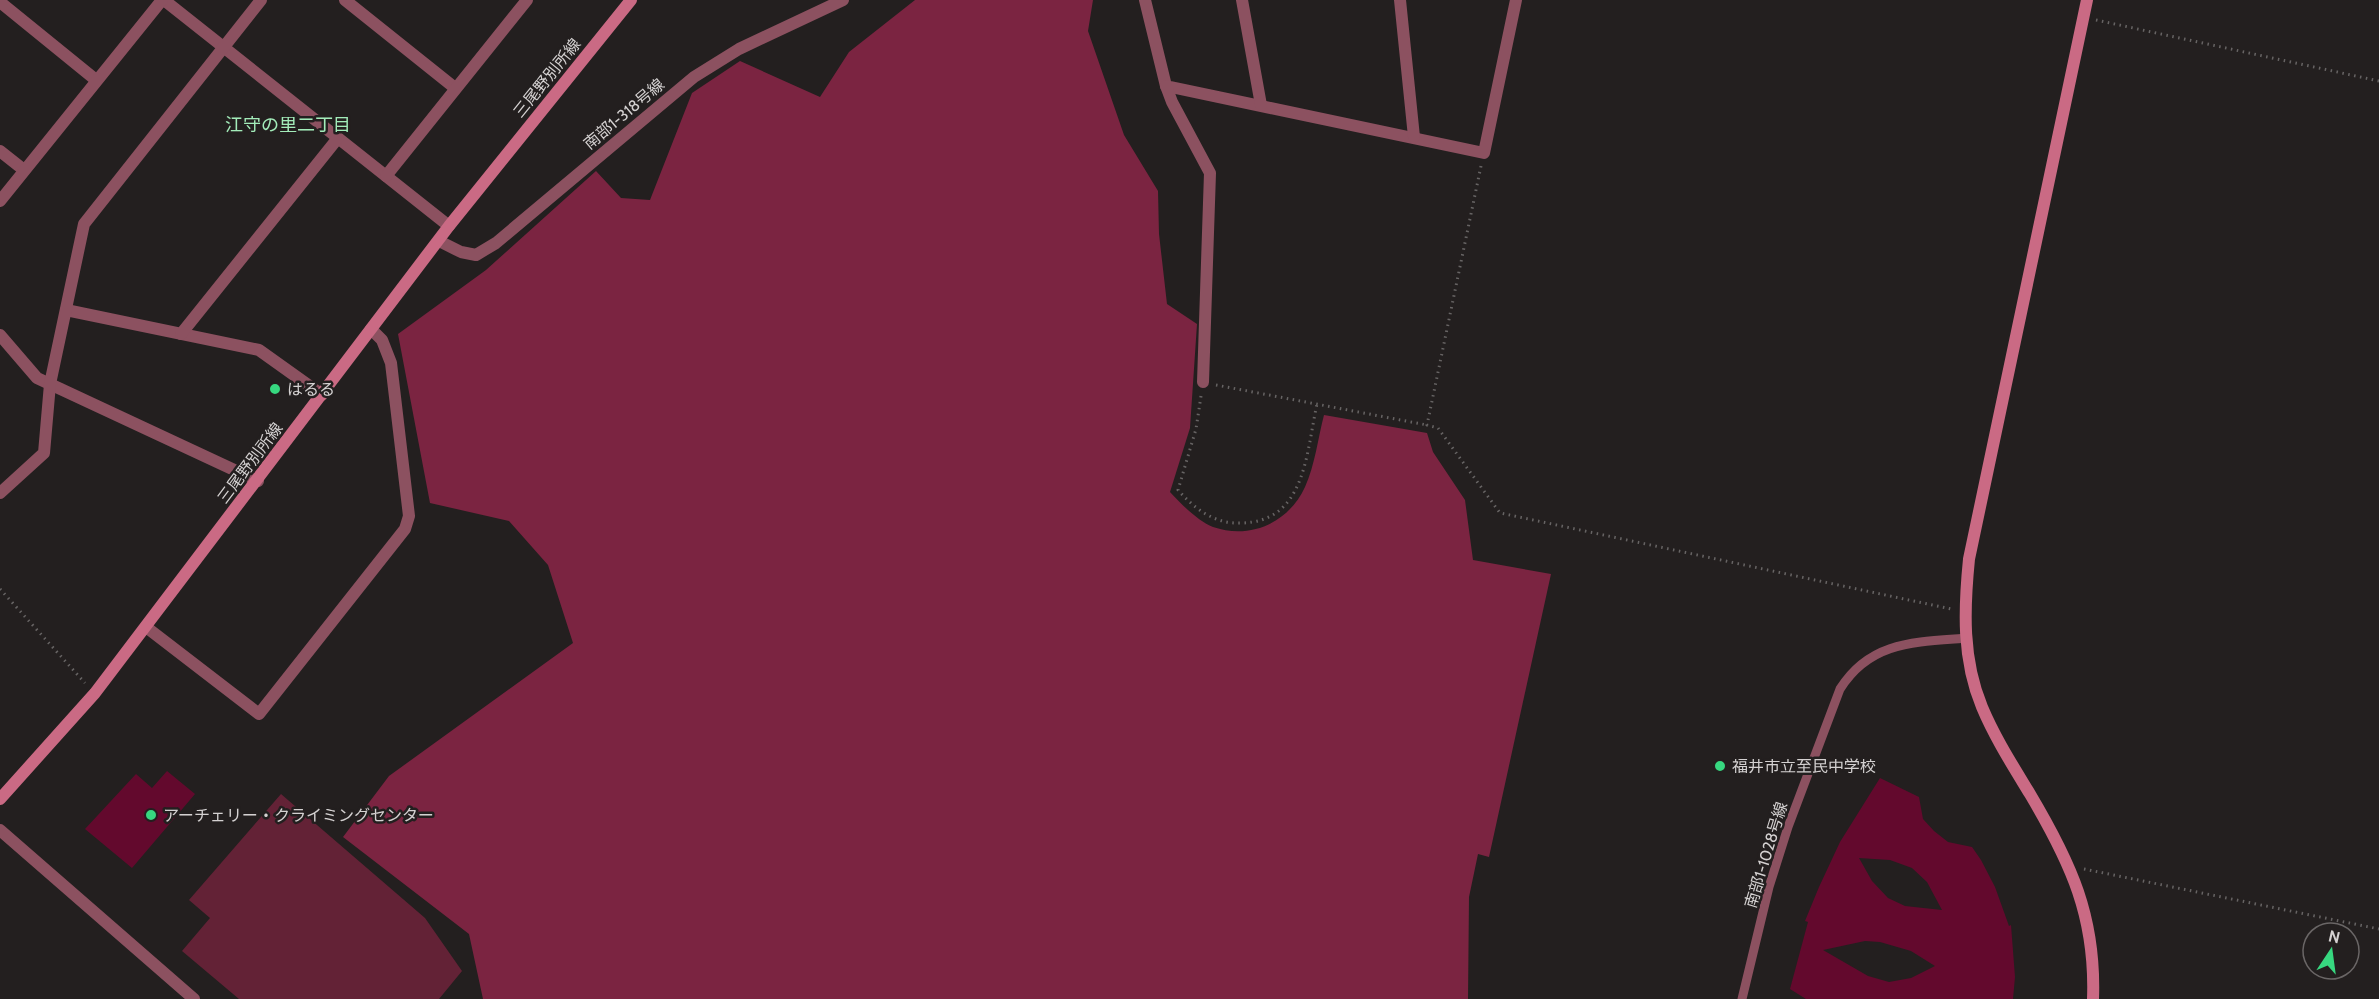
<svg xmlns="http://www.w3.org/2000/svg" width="2379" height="999" viewBox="0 0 2379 999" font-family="Cabin,'Noto Sans JP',sans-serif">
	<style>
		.green { fill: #632236 }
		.forest { fill: #7b2441 }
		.building { fill: #63092d; fill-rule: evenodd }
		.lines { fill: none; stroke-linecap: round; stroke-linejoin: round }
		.path { stroke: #676464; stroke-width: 3; stroke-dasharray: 1.5 4.5; stroke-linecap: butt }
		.lane { stroke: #8c5160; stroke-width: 9 }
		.street { stroke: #8c5160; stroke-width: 12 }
		.secondary { stroke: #ca6a84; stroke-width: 12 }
		.poi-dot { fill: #37d880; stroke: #231f1f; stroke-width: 2 }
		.labels { text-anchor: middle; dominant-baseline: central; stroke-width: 5; stroke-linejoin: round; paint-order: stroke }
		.street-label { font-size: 16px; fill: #d4d1d1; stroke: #231f1f }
		.poi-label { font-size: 16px; fill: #d4d1d1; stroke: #231f1f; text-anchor: start }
		.neighbourhood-label { font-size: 18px; fill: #a3ecba; stroke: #231f1f }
	</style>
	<rect width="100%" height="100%" fill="#231f1f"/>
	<path class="green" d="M281,794L425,918L462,971L439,999H239L182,951L210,918L189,900Z"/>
	<path class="forest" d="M915,0H1093L1088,31L1124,135L1158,191L1159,234L1167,304L1197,324L1190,428L1170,492C1181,504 1198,521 1213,527C1251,540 1289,522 1305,487C1315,465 1318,438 1324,415L1427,433L1433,452L1465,500L1473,560L1551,574L1489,857L1478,854L1469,897L1468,999H483L469,934L343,837L389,776L573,643L548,565L509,521L430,503L398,334L486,270L596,171L621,198L650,200L692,93L740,61L820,97L849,52Z"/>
	<g class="building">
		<path d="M167,771L195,794L132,868L85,829L136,774L152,788Z"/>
		<path d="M1880,778L1919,797L1923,819L1934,831L1948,842L1972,847L1981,860L1995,887L2009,926L2011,925L2015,977L2013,999H1806L1790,989L1808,922L1805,921L1819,887L1840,842ZM1859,858L1890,860L1912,868L1927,882L1942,910L1905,906L1888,898L1872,881ZM1865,941L1880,942L1911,951L1935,966L1911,978L1889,982L1868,976L1823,950Z"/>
	</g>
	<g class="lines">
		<g class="path">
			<path d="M2096,20L2379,81"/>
			<path d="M1481,166L1427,425L1438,428L1500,513L1951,609"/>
			<path d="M1216,385L1427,425"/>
			<path d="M1201,396L1196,429L1178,490C1195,509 1214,524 1241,523C1306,522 1306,453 1317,404"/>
			<path d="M0,589L85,683"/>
			<path d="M2084,869L2379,929"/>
		</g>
		<path class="lane" d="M1742,999L1769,887L1788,827L1840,689C1870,641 1915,642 1967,638"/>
		<g class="street">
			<path d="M164,0L449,226"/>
			<path d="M345,0L455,88"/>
			<path d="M1145,0L1166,86L1484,153L1516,0"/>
			<path d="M1242,0L1261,105"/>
			<path d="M1400,0L1414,137"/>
			<path d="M0,2L96,80"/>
			<path d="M1166,86L1172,102L1210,173L1203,382"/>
			<path d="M0,151L24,170"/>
			<path d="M386,176L527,0"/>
			<path d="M0,201L162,0"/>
			<path d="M439,241L461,252L476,255L496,243L694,77L739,49L843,0"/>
			<path d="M66,310L259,350L322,395"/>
			<path d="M181,334L338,138"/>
			<path d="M0,335L37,378L258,481"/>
			<path d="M0,493L44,453L50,384L84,224L261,0"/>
			<path d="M146,627L259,714L405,529L409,516L391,363L382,340L371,329"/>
			<path d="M0,830L194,999"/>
		</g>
		<g class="secondary">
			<path d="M2087,0L1969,559C1964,609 1962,659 1982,707C1995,738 2013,766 2030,794C2071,863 2096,917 2093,999"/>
			<path d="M0,799L95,693L449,226L631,0"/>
		</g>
	</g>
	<g class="poi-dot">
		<circle cx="275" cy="389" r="6"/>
		<circle cx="1720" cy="766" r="6"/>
		<circle cx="151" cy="815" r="6"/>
	</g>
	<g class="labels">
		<g class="street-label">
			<text transform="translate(547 78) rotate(-51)">三尾野別所線</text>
			<text transform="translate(624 114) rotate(-40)">南部1-318号線</text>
			<text transform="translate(250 463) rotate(-53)">三尾野別所線</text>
			<text transform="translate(1766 855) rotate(-73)">南部1-1028号線</text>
		</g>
		<g class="poi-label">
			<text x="287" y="389">はるる</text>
			<text x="1732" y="766">福井市立至民中学校</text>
			<text x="163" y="815">アーチェリー・クライミングセンター</text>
		</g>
		<g class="neighbourhood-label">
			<text x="288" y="125">江守の里二丁目</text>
		</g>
	</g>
	<g transform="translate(2331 951) rotate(13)"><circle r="28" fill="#231f1f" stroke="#6a6666" stroke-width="1.5"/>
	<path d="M0-4.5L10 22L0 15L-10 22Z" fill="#37d880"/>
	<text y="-9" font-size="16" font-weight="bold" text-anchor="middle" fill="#d4d1d1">N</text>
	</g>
</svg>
